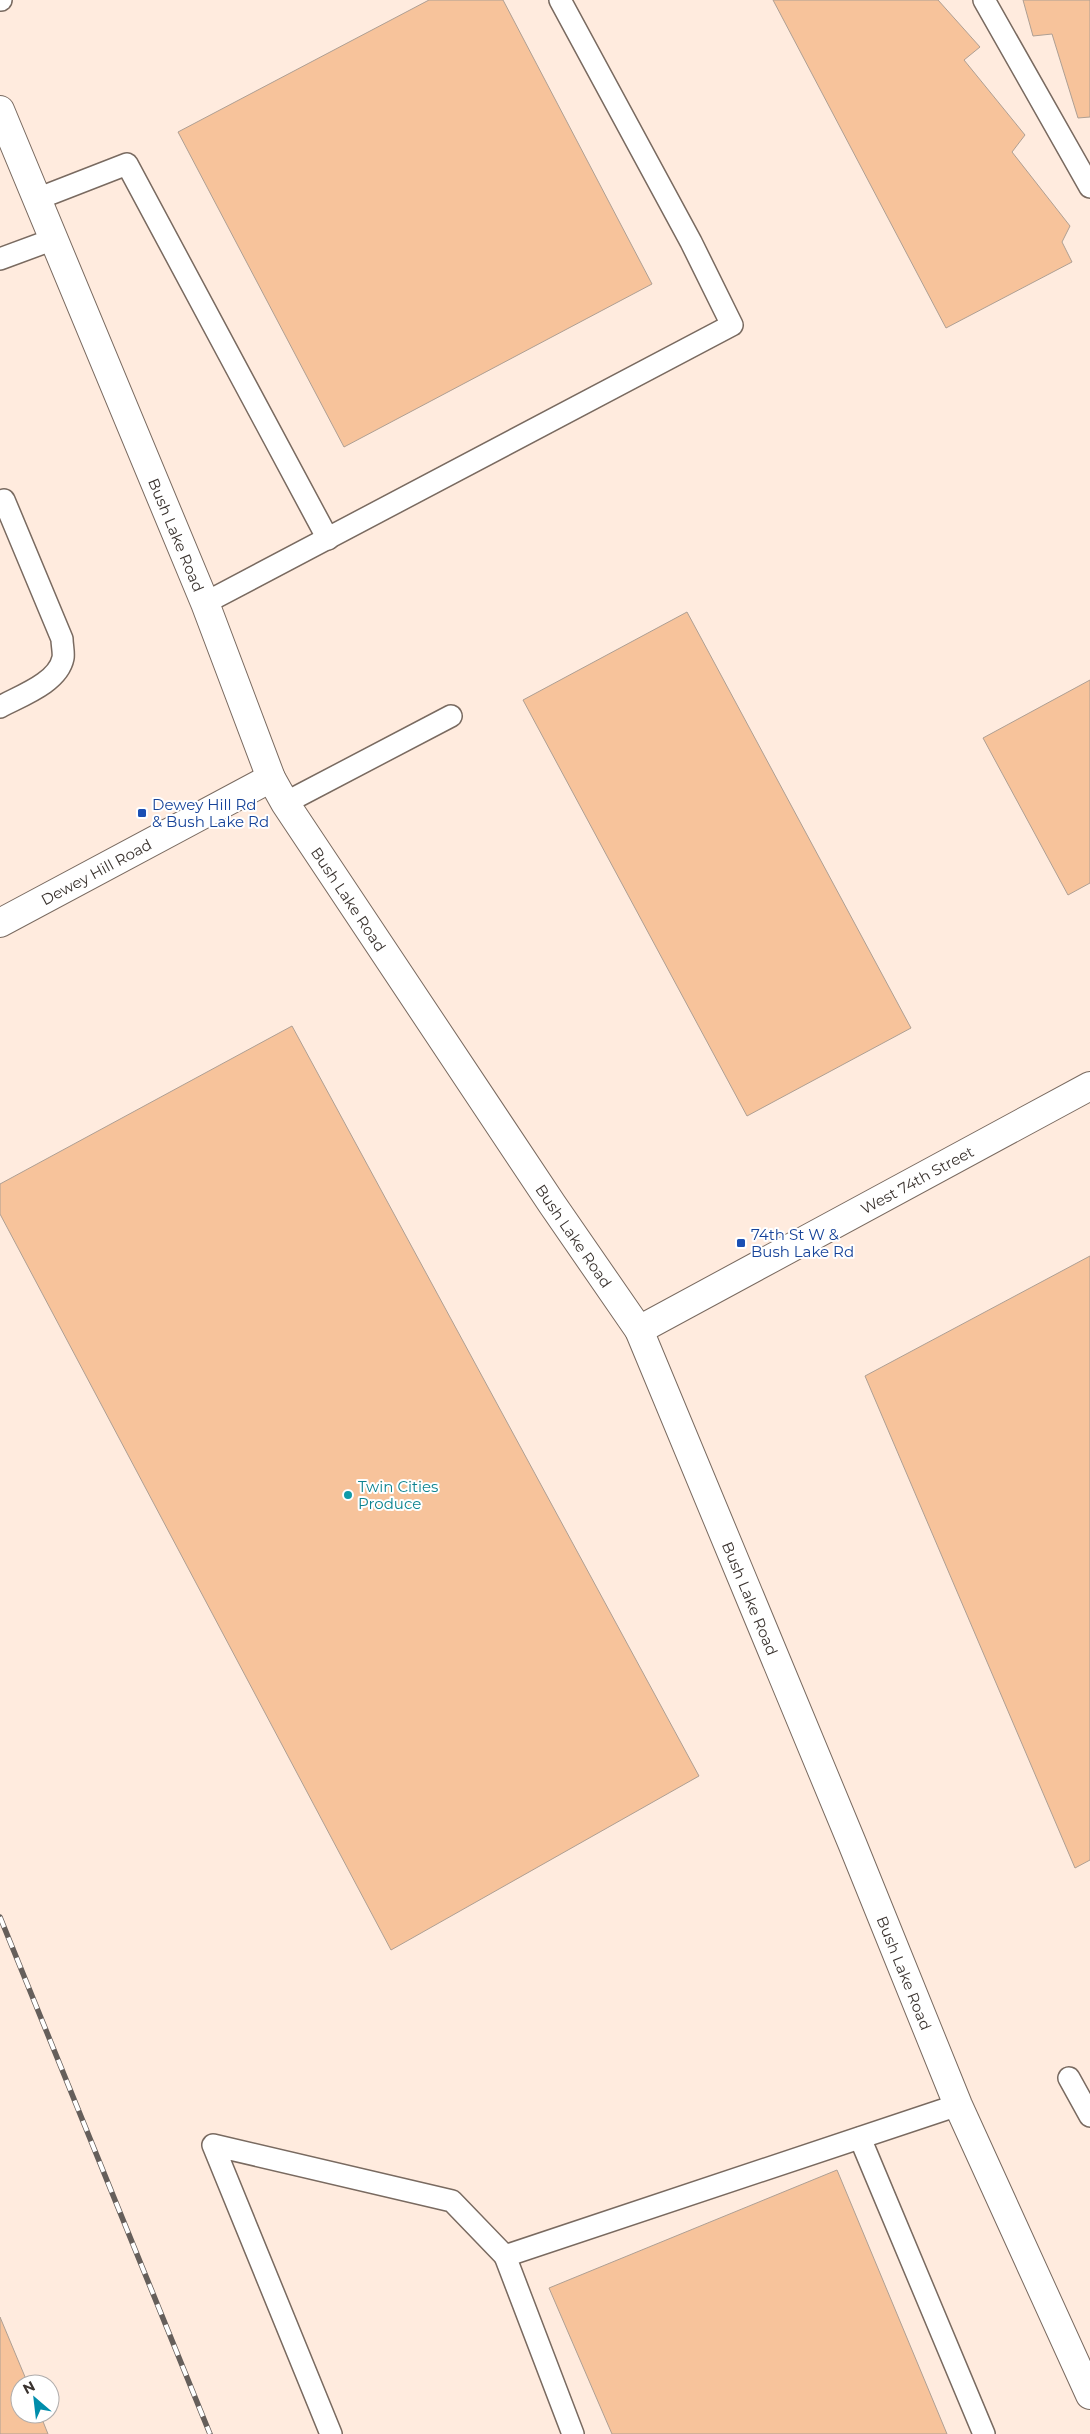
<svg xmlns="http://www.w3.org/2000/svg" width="1090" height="2434" viewBox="0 0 1090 2434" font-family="Montserrat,sans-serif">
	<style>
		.built { fill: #ffebde; fill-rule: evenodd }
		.building { fill: #f7c39b; stroke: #ae9f93 }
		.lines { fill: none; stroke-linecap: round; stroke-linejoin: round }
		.service-casing { stroke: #796a60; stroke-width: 24 }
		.minor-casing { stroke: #796a60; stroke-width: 30 }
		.service { stroke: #fff; stroke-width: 21 }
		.minor { stroke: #fff; stroke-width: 28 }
		.rail-casing { stroke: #665f5b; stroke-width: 5.5 }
		.rail { stroke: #fff; stroke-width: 4; stroke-dasharray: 11; stroke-linecap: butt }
		.transit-dot { fill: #1a4fb4; stroke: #fff; stroke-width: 2 }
		.culture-dot { fill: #0f9aa8; stroke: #fff; stroke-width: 2 }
		.labels { text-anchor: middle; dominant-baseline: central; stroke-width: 4; stroke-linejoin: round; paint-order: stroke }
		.street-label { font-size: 15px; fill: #3a332f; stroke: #fff }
		.transit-label { font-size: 15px; fill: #164399; stroke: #fff; text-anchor: start }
		.culture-label { font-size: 15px; fill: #0d838f; stroke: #fff; text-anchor: start }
	</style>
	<rect width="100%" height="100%" fill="#fff7f3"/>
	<path class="built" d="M0,0H1090V2434H0ZM20,2384H50V2414H20Z"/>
	<g class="building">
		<path d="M429,0H503L652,284L344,447L178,132Z"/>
		<path d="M773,0H938L980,47L964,60L1025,135L1012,152L1070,226L1062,242L1072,262L946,328Z"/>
		<path d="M1023,0H1090V117L1078,118L1052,34L1033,36Z"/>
		<path d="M687,612L911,1028L747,1116L523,700Z"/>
		<path d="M1090,680V883L1068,895L983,738Z"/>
		<path d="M292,1026L699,1776L391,1950L0,1214V1184Z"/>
		<path d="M1090,1256V1860L1075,1868L865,1376Z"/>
		<path d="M837,2170L947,2434H612L549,2288Z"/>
		<path d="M0,2317L28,2384H20V2414H40L48,2434H0Z"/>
	</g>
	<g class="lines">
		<g class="service-casing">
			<g id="service">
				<path d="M0,0H1"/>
				<path d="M984,0L1090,187"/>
				<path d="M37,199L127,164L328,539"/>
				<path d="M0,259L54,239"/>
				<path d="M205,603L732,325L691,242L560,0"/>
				<path d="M0,707C20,696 58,683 63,658C64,653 62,645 62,639L4,500"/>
				<path d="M285,803L451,716"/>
				<path d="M1069,2078L1090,2116"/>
				<path d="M860,2138L984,2434"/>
				<path d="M505,2256L573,2434"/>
				<path d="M331,2434L213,2145L452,2201L505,2256L958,2105"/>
			</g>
		</g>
		<g class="minor-casing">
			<g id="minor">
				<path id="s1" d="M0,110L205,603L271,778L285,803L552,1204L639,1330L852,1843L958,2105L1090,2395"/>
				<path id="s2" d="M0,923L271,778"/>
				<path id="s3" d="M639,1330L1090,1086"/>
			</g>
		</g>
		<use href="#service" class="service"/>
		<use href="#minor" class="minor"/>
		<g class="rail-casing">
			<path id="rail" d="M0,1917L210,2434"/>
		</g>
		<use href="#rail" class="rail"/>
	</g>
	<g class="transit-dot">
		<rect x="137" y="808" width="10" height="10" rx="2.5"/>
		<rect x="736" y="1238" width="10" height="10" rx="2.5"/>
	</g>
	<circle class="culture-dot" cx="348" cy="1495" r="5"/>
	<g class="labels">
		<g class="street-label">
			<text stroke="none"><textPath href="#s1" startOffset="460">Bush Lake Road</textPath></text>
			<text stroke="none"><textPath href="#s2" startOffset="109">Dewey Hill Road</textPath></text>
			<text stroke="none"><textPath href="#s1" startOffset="865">Bush Lake Road</textPath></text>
			<text stroke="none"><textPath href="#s3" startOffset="316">West 74th Street</textPath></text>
			<text stroke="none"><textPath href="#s1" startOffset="1270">Bush Lake Road</textPath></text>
			<text stroke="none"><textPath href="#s1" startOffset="1675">Bush Lake Road</textPath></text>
			<text stroke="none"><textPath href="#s1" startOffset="2080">Bush Lake Road</textPath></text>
		</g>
		<g class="transit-label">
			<text x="152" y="804">Dewey Hill Rd<tspan x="152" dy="17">&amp; Bush Lake Rd</tspan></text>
			<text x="751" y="1234">74th St W &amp;<tspan x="751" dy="17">Bush Lake Rd</tspan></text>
		</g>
		<g class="culture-label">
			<text x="358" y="1486">Twin Cities<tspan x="358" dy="17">Produce</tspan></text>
		</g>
	</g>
	<g transform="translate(35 2399) rotate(332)"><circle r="24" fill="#ffffff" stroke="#b0adac"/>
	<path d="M0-4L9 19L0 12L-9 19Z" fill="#008dab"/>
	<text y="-8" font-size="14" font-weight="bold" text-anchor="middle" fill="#3a332f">N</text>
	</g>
</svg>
